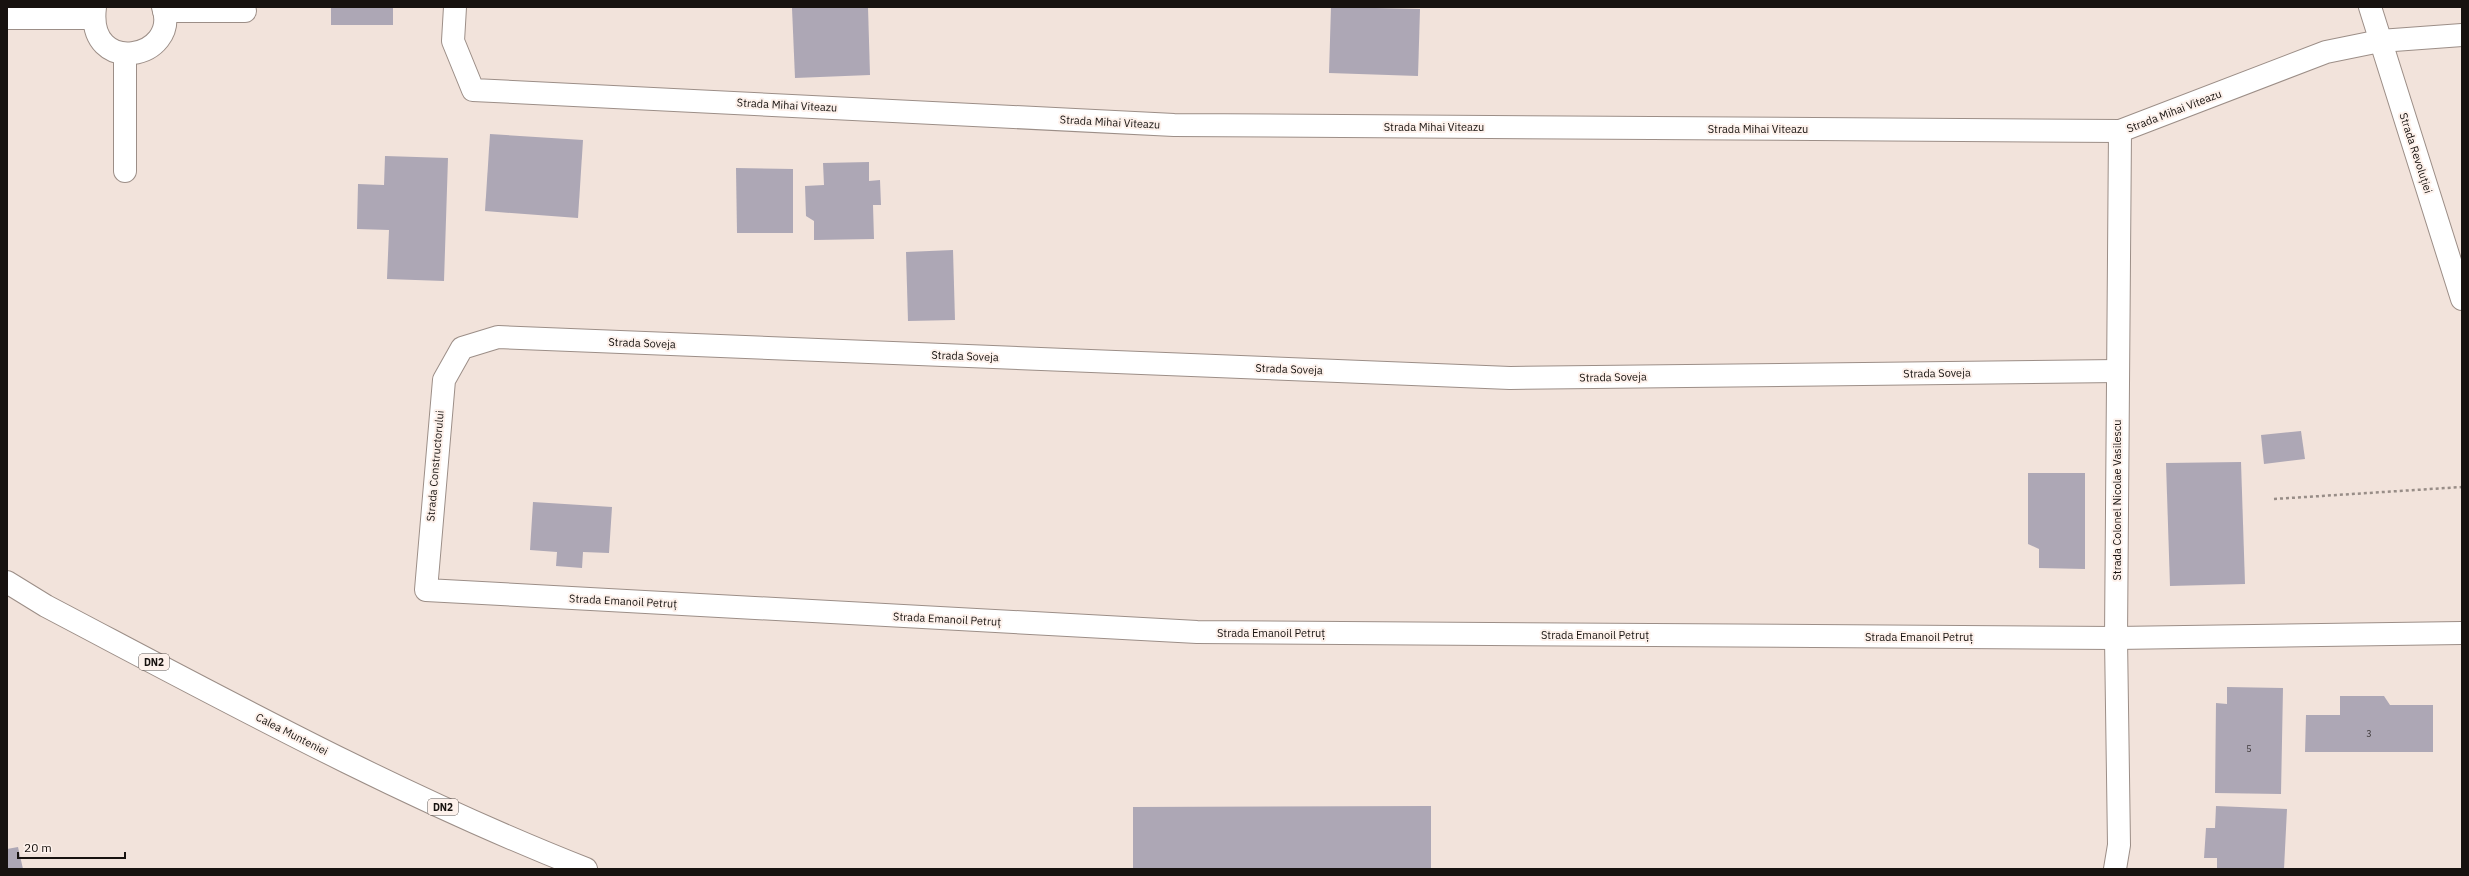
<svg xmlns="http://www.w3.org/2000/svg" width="2469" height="876" viewBox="0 0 2469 876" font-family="'IBM Plex Sans',sans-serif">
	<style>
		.building { fill: #ada7b5 }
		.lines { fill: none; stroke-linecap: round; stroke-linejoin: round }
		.street-casing { stroke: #9c8e87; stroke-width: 24 }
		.primary-casing { stroke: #9c8e87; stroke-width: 24 }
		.path { stroke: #988d87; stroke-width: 2.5; stroke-dasharray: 3 3; stroke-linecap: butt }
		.street { stroke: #fff; stroke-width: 22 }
		.primary { stroke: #fff; stroke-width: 22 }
		.labels { text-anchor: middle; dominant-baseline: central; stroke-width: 4; stroke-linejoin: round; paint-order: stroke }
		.number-label { font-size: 9px; fill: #3c3738 }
		.shield { fill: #fdf1eb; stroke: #5c5551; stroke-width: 1 }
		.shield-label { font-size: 10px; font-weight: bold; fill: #17120f }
		.street-label { font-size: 11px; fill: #17120f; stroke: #fdf1eb }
	</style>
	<rect width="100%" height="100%" fill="#f2e3db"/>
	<g class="building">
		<rect x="331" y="7" width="62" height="18"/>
		<path d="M832,7H868L870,75L795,78L792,8Z"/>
		<path d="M1331,7L1420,9L1418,76L1329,73Z"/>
		<path d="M490,134L583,140L578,218L485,211Z"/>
		<path d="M385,156L448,158L444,281L387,279L389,230L357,229L358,184L384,185Z"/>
		<path d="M869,162V181L880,180L881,205H873L874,239L814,240V221L806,216L805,186L824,185L823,163Z"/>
		<path d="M736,168L793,169V233H737Z"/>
		<path d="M953,250L955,320L908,321L906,252Z"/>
		<path d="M2301,431L2305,459L2264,464L2261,435Z"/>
		<path d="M2241,462L2245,584L2170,586L2166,463Z"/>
		<path d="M2028,473H2085V569L2039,568V549L2028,544Z"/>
		<path d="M533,502L612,507L609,553L583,552L582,568L556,566L557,552L530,550Z"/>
		<path d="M2227,687L2283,688L2281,794L2215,793L2216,703L2227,704Z"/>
		<path d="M2340,696H2384L2390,705H2433V752H2305L2306,715H2340Z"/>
		<path d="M1431,806V869H1133V807Z"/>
		<path d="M2216,806L2287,809L2284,869H2217V858H2204L2206,828H2215Z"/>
		<path d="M18,847L23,869H7V849Z"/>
	</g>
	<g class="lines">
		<g class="street-casing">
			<g id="street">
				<path d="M95,7C86,78 181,59 163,7"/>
				<path d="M455,7L453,41L473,90L1174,125L2120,131L2326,52L2380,41L2462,35"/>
				<path d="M2370,7L2462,299"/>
				<path d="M164,11H245"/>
				<path d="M7,18H93"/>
				<path d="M125,54V171"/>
				<path d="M2118,371L1510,378L498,337L462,348L444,380L426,590L1197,632L2116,638L2462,633"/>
				<path d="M2115,869L2119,845L2116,638L2120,131"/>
			</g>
		</g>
		<g class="primary-casing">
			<path id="primary" d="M7,582L46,606C223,699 400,796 586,869"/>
		</g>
		<path class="path" d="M2274,499L2462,487"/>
		<use href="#street" class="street"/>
		<use href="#primary" class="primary"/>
	</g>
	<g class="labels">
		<g class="number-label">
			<text x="2369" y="733">3</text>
			<text x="2249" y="748">5</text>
		</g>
		<g class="shield">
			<rect x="139" y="654" width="30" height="16" rx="3"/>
			<rect x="428" y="799" width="30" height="16" rx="3"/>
		</g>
		<g class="shield-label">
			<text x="154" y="662">DN2</text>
			<text x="443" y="807">DN2</text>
		</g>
		<g class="street-label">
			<text transform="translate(787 105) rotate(3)">Strada Mihai Viteazu</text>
			<text transform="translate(2174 111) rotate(-21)">Strada Mihai Viteazu</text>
			<text transform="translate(1110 122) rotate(3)">Strada Mihai Viteazu</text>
			<text x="1434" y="127">Strada Mihai Viteazu</text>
			<text x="1758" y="129">Strada Mihai Viteazu</text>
			<text transform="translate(2416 153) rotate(72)">Strada Revoluției</text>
			<text transform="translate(642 343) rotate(2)">Strada Soveja</text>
			<text transform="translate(965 356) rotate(2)">Strada Soveja</text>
			<text transform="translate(1289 369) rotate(2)">Strada Soveja</text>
			<text transform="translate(1937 373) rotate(-1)">Strada Soveja</text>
			<text transform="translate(1613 377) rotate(-1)">Strada Soveja</text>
			<text transform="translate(435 466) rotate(-85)">Strada Constructorului</text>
			<text transform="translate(2117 500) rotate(-90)">Strada Colonel Nicolae Vasilescu</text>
			<text transform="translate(623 601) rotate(3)">Strada Emanoil Petruț</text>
			<text transform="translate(947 619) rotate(3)">Strada Emanoil Petruț</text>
			<text x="1271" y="633">Strada Emanoil Petruț</text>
			<text x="1595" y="635">Strada Emanoil Petruț</text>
			<text x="1919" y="637">Strada Emanoil Petruț</text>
			<text transform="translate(292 734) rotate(27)">Calea Munteniei</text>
		</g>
	</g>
	<rect width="2469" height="876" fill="none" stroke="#17120f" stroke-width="16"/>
	<path d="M18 852v6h107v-6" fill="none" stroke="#17120f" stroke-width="2"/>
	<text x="24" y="852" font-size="12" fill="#17120f" stroke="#fdf1eb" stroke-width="3" paint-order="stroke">20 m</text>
</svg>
